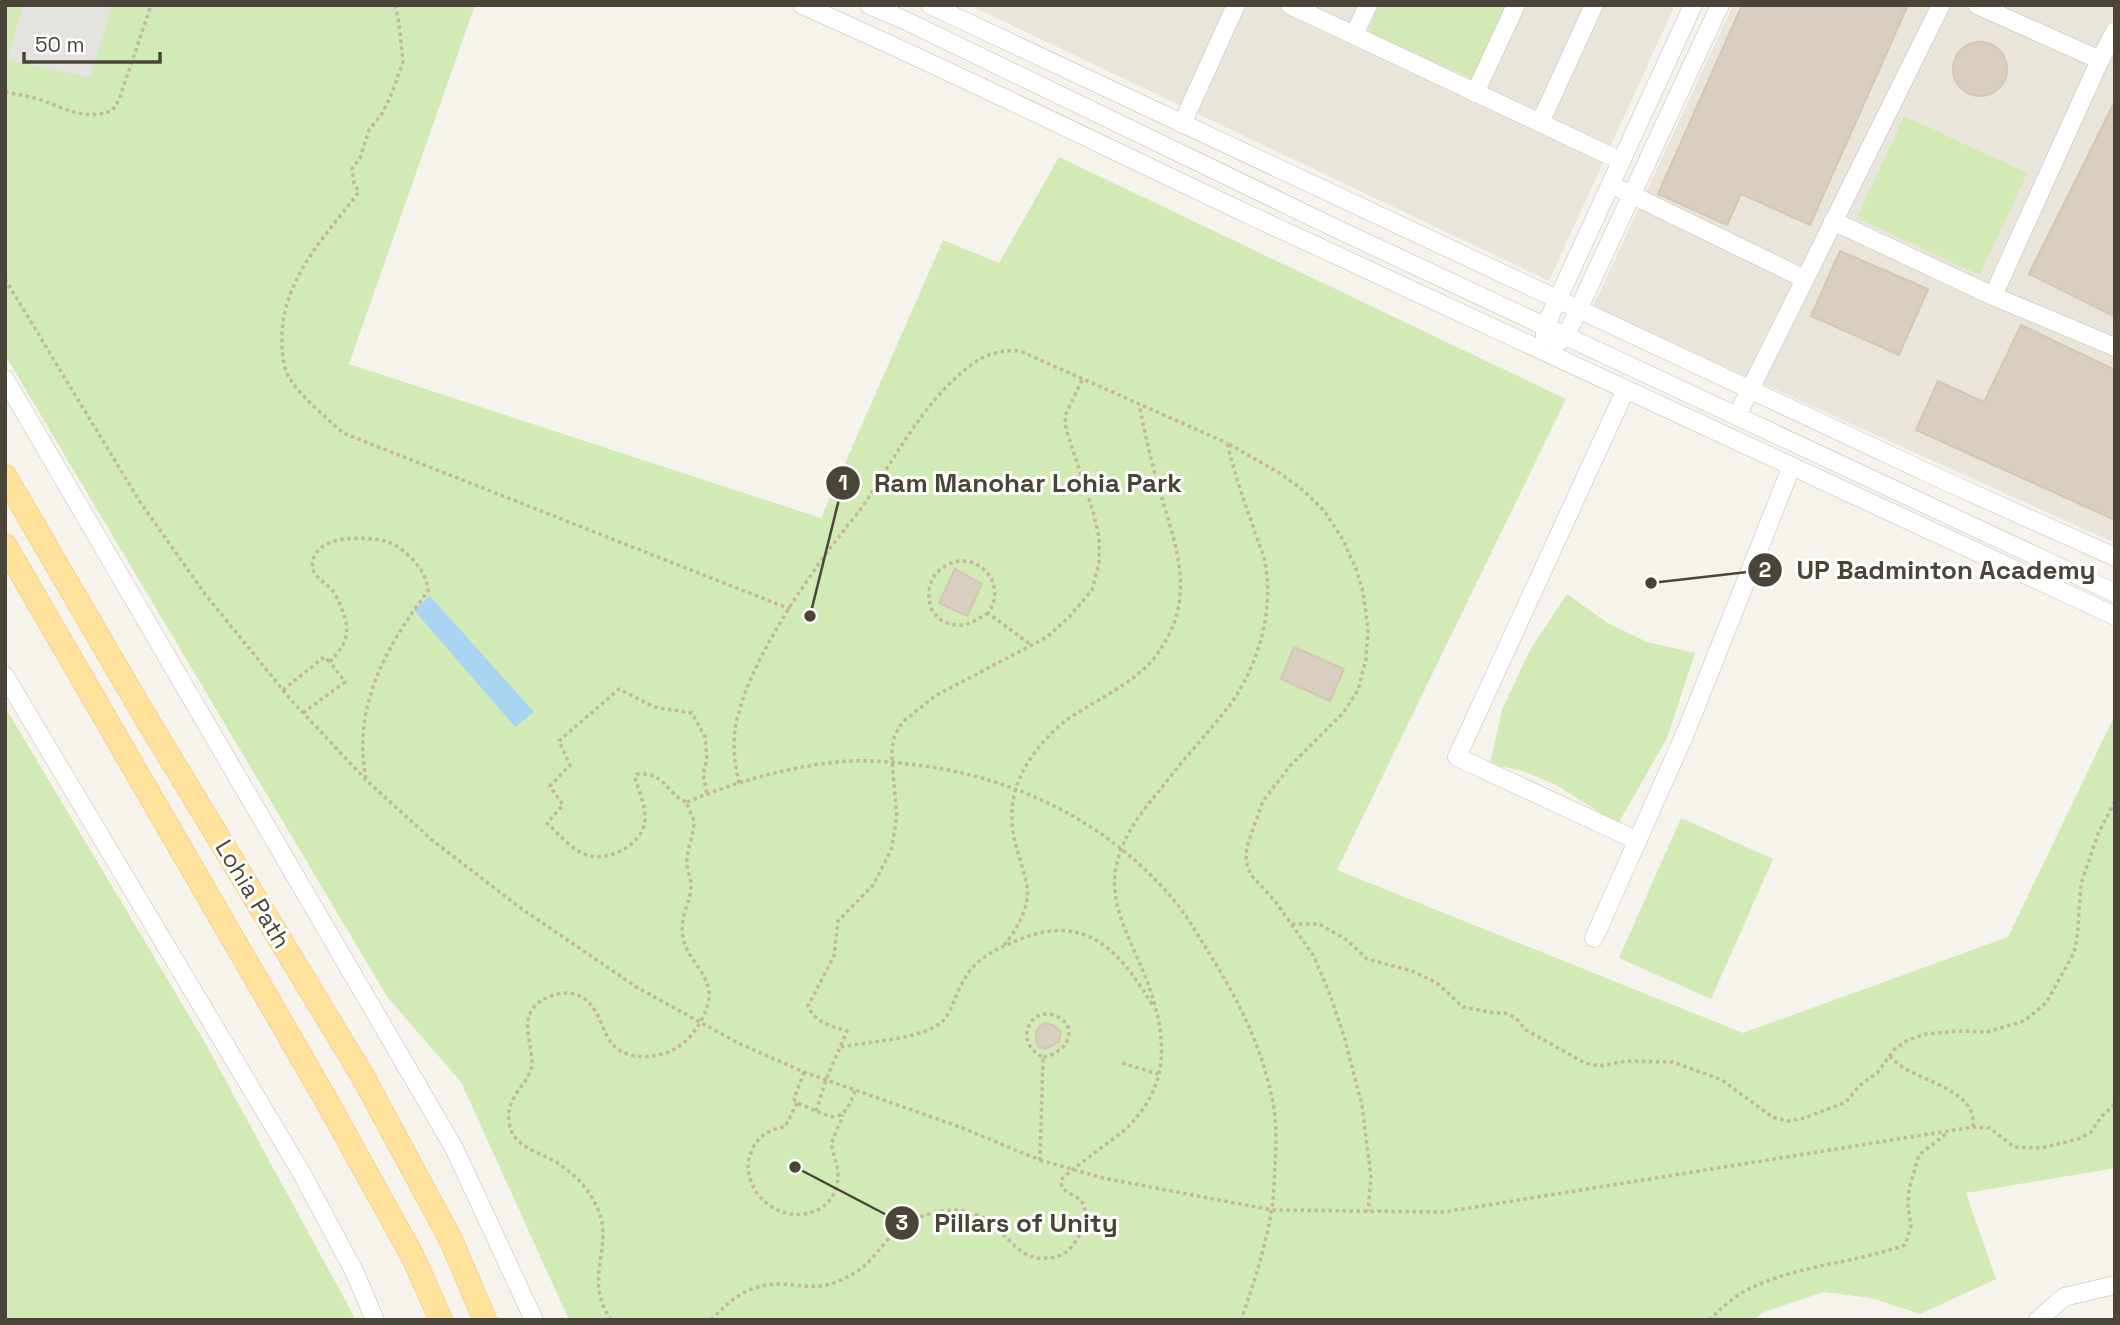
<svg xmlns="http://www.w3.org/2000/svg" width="2120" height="1325" viewBox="0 0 2120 1325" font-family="'Space Grotesk',sans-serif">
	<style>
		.residential { fill: #eae5da }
		.green { fill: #d2eab5 }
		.parking { fill: #e5e3e0 }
		.water { fill: #a9d4f2 }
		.building { fill: #d8cfc1; stroke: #d3c7b4; stroke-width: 2 }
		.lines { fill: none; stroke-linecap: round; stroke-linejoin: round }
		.minor-casing { stroke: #c2bbae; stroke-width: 19 }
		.major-casing { stroke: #e6c16a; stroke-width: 24 }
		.path { stroke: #c4b79f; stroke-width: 3.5; stroke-dasharray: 3.5 3.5; stroke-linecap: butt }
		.minor { stroke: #fff; stroke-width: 18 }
		.major { stroke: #ffe39c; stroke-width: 23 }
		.labels { text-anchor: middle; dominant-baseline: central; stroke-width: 6; stroke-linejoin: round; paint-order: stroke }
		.street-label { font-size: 24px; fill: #4b4439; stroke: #fff }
		.leader { fill: none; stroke: #4b4439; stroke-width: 2.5 }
		.callout-dot { fill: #4b4439; stroke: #fff; stroke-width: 2.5 }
		.mark-label { font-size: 21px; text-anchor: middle; font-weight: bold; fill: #fff }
		.callout-label { font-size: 26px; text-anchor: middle; font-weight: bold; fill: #4b4439; stroke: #fff; stroke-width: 6; stroke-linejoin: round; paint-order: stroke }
	</style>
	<rect width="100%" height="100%" fill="#f6f3ec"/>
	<g class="residential">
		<path d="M969,5H1675L1549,281Z"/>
		<path d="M1733,5H2115V543L1593,307Z"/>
	</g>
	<g class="green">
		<path d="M5,5H475L349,364L821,518L943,240L999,263L1059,157L1566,399L1337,870L1743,1033L2008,937L2115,715V1168L1966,1193L1996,1279L1920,1314L1871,1298L1824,1292L1761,1313L1755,1320H569L461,1082L388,998L5,355Z"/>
		<path d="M1379,5H1506L1474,79L1368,32Z"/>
		<path d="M1904,116L2027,173L1980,275L1857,218Z"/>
		<path d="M1567,594L1606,622L1647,642L1695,653L1667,738L1618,824L1556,785L1523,771L1490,764L1502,710L1530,650Z"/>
		<path d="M5,707L203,1039L356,1320H5Z"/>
		<path d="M1681,818L1773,859L1711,999L1619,958Z"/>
	</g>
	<path class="parking" d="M23,5H112L90,77L7,60Z"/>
	<path class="water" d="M430,596L534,712L515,727L414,610Z"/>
	<g class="building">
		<path d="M1742,5H1908L1810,225L1741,194L1727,225L1658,194Z"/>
		<circle cx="1980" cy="69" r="27"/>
		<path d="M2115,101V317L2029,274Z"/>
		<path d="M1840,251L1928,289L1899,355L1811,316Z"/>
		<path d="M2021,325L2115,370V520L1916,430L1938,381L1984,402Z"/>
		<path d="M955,569L982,584L967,616L939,603Z"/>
		<path d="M1294,647L1344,669L1330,701L1281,679Z"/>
		<path d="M1045,1023L1053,1025L1061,1032L1059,1042L1046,1049L1039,1047L1036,1042V1033L1039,1027Z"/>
	</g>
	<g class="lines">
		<g class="minor-casing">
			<g id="minor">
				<path d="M802,5C955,72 1105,147 1256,218C1542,352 1828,486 2115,616"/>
				<path d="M869,5L902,19L1337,229L2115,593"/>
				<path d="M930,5L1945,481L2115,557"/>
				<path d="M1290,5L1621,161"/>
				<path d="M1977,5L2100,60"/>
				<path d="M1354,35L1368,5"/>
				<path d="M1475,93L1516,5"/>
				<path d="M1540,123L1594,5"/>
				<path d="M1182,124L1236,5"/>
				<path d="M1622,190L1805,279"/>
				<path d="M1833,221L1993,296L2115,347"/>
				<path d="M1993,296L2100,60L2115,31"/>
				<path d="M1545,337V327L1693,5"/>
				<path d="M1559,342L1566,336L1720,5"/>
				<path d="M5,379L454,1148L534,1320"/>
				<path d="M1625,391L1457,757L1638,841"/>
				<path d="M1737,416L1941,5"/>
				<path d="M5,676L301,1172L355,1273L375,1320"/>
				<path d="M1594,938L1685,734L1791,468"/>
				<path d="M2038,1320L2064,1297L2115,1285"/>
			</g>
		</g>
		<g class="major-casing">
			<g id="major">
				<path d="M5,476L143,713L362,1075L451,1240L485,1320"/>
				<path d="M5,545L325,1098L413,1257L441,1320"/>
			</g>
		</g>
		<g class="path">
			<path d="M395,5L399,23L403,62L390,98L381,115L369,130L360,158L352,169L354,183L359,192C324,238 280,281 282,343C282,354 284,370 290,379C301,397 328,419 343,433L790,609"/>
			<path d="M5,92C16,94 27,96 38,99C66,108 82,121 112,111L119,100L151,5"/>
			<path d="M5,279L140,502L205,594L291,700L367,781L432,840L522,909L638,988L738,1043L804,1072L960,1127L1040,1160L1043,1057C1013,1043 1029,1005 1056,1016C1061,1018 1066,1022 1068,1027C1072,1043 1058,1055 1043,1057"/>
			<path d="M988,613C979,618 969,626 958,625C940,625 928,611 929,594C929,584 933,575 940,570C971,543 1011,582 988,613L1031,645"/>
			<path d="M283,690L324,657L330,662"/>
			<path d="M303,713L345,682L330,662C347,643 351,633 342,609C339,602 336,595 332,590C324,580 309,576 313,560C319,535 364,536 385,541C404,546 428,571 428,591C386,647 352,706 366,779"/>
			<path d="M739,783C734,762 732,740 737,719C750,664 797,593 831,547C843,531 856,516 867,500C897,454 923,404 966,369C982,355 1000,349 1020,351L1227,443"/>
			<path d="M687,802C733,783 780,769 829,763C855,759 883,761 908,764C1013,775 1110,822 1177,904C1189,919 1199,937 1209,953C1238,999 1263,1049 1273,1103C1277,1123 1276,1145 1275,1166C1274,1181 1274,1198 1271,1213C1265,1250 1253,1285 1241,1320"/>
			<path d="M1292,924H1319L1347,940L1367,959L1412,971L1437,983L1463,1007L1495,1013H1505L1516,1018L1526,1030L1585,1063L1599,1066L1627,1061L1673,1062L1722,1080L1772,1117L1788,1121L1805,1118L1846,1102L1859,1086L1877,1073L1895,1049L1908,1040L1926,1034L1958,1031L1987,1032L2024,1021L2046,1003L2074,953L2077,939L2081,884L2098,834L2115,801"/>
			<path d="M1004,945C1017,930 1030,907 1027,886C1023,864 1013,845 1012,822C1009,781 1035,746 1065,721C1091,703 1122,689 1145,668C1155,659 1161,649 1167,638C1195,589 1173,538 1159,488C1151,461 1145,433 1139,405"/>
			<path d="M841,1047C869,1041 923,1040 944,1020C947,1017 950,1010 952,1006C958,992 964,975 976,964C988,953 1003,946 1018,940C1087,911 1122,953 1154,1008"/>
			<path d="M1890,1056C1907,1081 1978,1085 1973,1127"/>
			<path d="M1122,1063L1158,1074"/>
			<path d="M804,1072L794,1099L797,1103C829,1115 842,1131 855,1090"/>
			<path d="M797,1103L785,1127C770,1129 758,1136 752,1150C747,1162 747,1170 751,1181C766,1226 837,1227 838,1175C838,1164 833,1155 831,1144L843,1115"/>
			<path d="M816,1111L826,1080L847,1031C831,1026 815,1023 808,1006L834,956L838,921L873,885L891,850L897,817L892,762V747L895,735L900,726L905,720L935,696L1047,637L1070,616L1092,590L1099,563V537L1093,511L1066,429L1065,416L1083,378"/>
			<path d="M1040,1160L1103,1178L1272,1210L1444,1212L1973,1127L1990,1128L2014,1147L2041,1148L2078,1139L2091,1132L2102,1116L2115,1104"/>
			<path d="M611,1320C583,1279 613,1250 599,1212C591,1191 577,1176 559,1164C540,1151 513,1149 509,1122C505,1093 534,1083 532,1059C529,1033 518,1008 551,996C563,992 576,991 586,1000C600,1011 602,1032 613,1045C630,1063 665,1058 682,1044C694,1036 707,1013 709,999C712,975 686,959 683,937C679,918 691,902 691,885C691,878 687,871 687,864C686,850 694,836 694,822C693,815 688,810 687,802C665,794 667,772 637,774L635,778C639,791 646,807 645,821C642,844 612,860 591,856C574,853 559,834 547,823L563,805L550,786L570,765L559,741L619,689L654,707L692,713L705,737L707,759L703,774L707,794"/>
			<path d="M711,1320C731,1299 749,1284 780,1284C801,1285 819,1290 839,1281C866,1269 872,1258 889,1238C905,1220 932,1210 956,1210C971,1211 987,1218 998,1229C1013,1243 1024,1261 1047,1258C1054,1258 1061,1256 1066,1252C1079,1242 1094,1212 1079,1199C1073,1194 1060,1191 1061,1181C1062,1175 1119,1136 1128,1127C1144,1110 1156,1092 1160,1069C1165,1035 1156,1002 1143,971C1130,939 1109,904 1116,868C1123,830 1147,807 1170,777C1190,751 1215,726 1234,699C1260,660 1275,605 1264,558C1261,547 1256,537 1253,526C1243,499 1234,471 1227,443L1281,474L1304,491L1325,512L1343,540L1356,569L1363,592L1368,628L1366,659L1358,690L1344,712L1290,766L1263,801L1247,846L1246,860L1250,874L1275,901L1313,955L1329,992L1344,1036L1362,1105L1371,1177L1368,1211"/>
			<path d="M1709,1320C1720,1310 1731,1299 1743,1292C1793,1265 1852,1264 1905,1245L1911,1226L1908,1206L1909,1189L1919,1155L1947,1133"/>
		</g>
		<use href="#minor" class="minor"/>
		<use href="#major" class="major"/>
	</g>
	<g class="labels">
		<g class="street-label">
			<text transform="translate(253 894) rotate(59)">Lohia Path</text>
		</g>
	</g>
	<path class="leader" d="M810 616L843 483M1651 583L1765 570M795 1167L902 1223"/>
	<g class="callout-dot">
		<circle cx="810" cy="616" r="7"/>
		<circle cx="1651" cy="583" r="7"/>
		<circle cx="795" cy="1167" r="7"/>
		<circle cx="843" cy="483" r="18"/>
		<circle cx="1765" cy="570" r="18"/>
		<circle cx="902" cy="1223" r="18"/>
	</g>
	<g class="mark-label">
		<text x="843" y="490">1</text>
		<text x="1765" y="577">2</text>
		<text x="902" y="1230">3</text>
	</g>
	<g class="callout-label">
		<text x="1028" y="492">Ram Manohar Lohia Park</text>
		<text x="1946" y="579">UP Badminton Academy</text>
		<text x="1026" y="1232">Pillars of Unity</text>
	</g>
	<rect width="2120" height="1325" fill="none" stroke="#4b4439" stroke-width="14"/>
	<path d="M24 52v10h136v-10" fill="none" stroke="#4b4439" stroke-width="3.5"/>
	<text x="35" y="52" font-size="21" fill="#4b4439" stroke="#ffffff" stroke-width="5" paint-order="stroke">50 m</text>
</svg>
